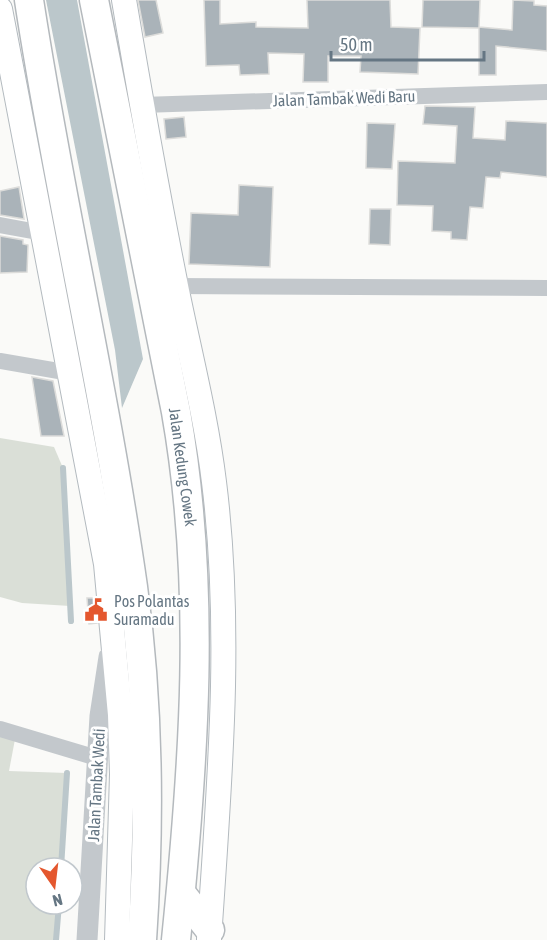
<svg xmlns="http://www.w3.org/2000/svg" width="547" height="940" viewBox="0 0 547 940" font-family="'Asap Condensed',sans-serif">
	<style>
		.green { fill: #dadfd7 }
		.water { fill: #bbc7cb }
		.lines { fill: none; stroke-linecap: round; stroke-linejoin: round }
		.stream { stroke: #bbc7cb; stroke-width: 6 }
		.building { fill: #aab3b9; stroke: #dcdcda; stroke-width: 1.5 }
		.secondary-casing { stroke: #b3babf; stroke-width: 26 }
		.trunk-casing { stroke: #b4b9bd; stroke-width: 31 }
		.minor { stroke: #c3c8cc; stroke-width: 16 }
		.tertiary { stroke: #c3c8cc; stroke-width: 21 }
		.secondary { stroke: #fff; stroke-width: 24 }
		.trunk { stroke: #fff; stroke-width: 28 }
		.labels { text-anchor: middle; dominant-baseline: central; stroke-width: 6; stroke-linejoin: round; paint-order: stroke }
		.street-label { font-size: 16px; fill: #657683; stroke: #fff }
		.poi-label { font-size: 16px; fill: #657683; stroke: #fff; text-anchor: start }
	</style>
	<rect width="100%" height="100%" fill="#fafaf8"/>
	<g class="green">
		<path d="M0,438L54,447L63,468L70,606L22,603L0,597Z"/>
		<path d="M0,729L16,734L9,771L67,773L61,868H36V904H59L56,940H0Z"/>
	</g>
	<path class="water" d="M46,0H77L143,359L122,408L115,350Z"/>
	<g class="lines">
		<g class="stream">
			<path d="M63,468L71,621"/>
			<path d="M61,868L67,773"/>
			<path d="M56,940L59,904"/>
		</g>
	</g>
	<g class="building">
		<path d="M138,0H156L163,33L145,37Z"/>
		<path d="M204,0H220V24L256,22V27L308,28L307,0H390L391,27L420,28L418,74L360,72L361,56H328V82H303L304,54L268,53L269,74L240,75L239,65L206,66Z"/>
		<path d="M423,0H480L479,27L512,30L513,0L534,1V5L547,6V51L496,46V75H479V28L422,27Z"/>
		<path d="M425,106L475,107L473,138L505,140L506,121L547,123V177L501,172L500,178L486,177L483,208L470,207L467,240L451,239V232L432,231L433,206L397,205L398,161L455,163L457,126L423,124Z"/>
		<path d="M184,117L186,137L166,139L164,119Z"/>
		<path d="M367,123L395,124L392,169L366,168Z"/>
		<path d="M239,185L273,187L270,267L189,264L191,213L238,215Z"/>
		<path d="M19,187L24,219L0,215V191Z"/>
		<path d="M370,209H391L390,245L369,244Z"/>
		<path d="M0,236L23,240V244L28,245L27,272L0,273Z"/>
		<path d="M32,377L53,381L64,436H41Z"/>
		<path d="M87,598H95L97,623L89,624Z"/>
	</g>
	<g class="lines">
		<g class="secondary-casing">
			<g id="secondary">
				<path d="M124,0C140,95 157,191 176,286C189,351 206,416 214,482C233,633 219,788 209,939"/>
				<path d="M0,9L106,564L120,715L122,774L117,940"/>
			</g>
		</g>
		<g class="trunk-casing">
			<g id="trunk">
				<path d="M29,0C59,196 105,390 133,587C149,703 150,823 142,940"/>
				<path d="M94,0L176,412C207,588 194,763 176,940"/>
				<path d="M181,893L210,930"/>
			</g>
		</g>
		<g class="minor">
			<path d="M142,105L547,92"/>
			<path d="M0,225L43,233"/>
			<path d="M176,286L547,288"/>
			<path d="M0,361L70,373"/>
			<path d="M0,729L97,758"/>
		</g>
		<path class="tertiary" d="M87,940L100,716L109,657"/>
		<use href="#secondary" class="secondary"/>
		<use href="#trunk" class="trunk"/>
	</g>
	<defs>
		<g id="civic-bare" transform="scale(1.8)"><path d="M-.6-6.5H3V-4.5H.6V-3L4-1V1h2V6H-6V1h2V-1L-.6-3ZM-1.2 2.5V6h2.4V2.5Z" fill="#e4572e" stroke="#fff" stroke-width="2.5" paint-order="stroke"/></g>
	</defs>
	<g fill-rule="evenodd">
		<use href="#civic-bare" x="96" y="610"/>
	</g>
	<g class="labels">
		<g class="street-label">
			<text transform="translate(344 98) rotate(-2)">Jalan Tambak Wedi Baru</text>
			<text transform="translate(183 467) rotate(82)">Jalan Kedung Cowek</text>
			<text transform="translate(96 785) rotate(-87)">Jalan Tambak Wedi</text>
		</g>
		<g class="poi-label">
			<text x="114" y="601">Pos Polantas<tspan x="114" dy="18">Suramadu</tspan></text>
		</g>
	</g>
	<g transform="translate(54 886) rotate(166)"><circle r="28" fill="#ffffff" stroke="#c1c8cd" stroke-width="1.5"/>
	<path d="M0-4.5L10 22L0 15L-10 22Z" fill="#e4572e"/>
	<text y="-9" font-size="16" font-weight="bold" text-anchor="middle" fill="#657683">N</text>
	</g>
	<path d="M331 51v9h153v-9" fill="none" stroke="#657683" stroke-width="3"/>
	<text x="340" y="51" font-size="18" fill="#657683" stroke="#ffffff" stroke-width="4.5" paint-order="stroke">50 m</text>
</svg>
